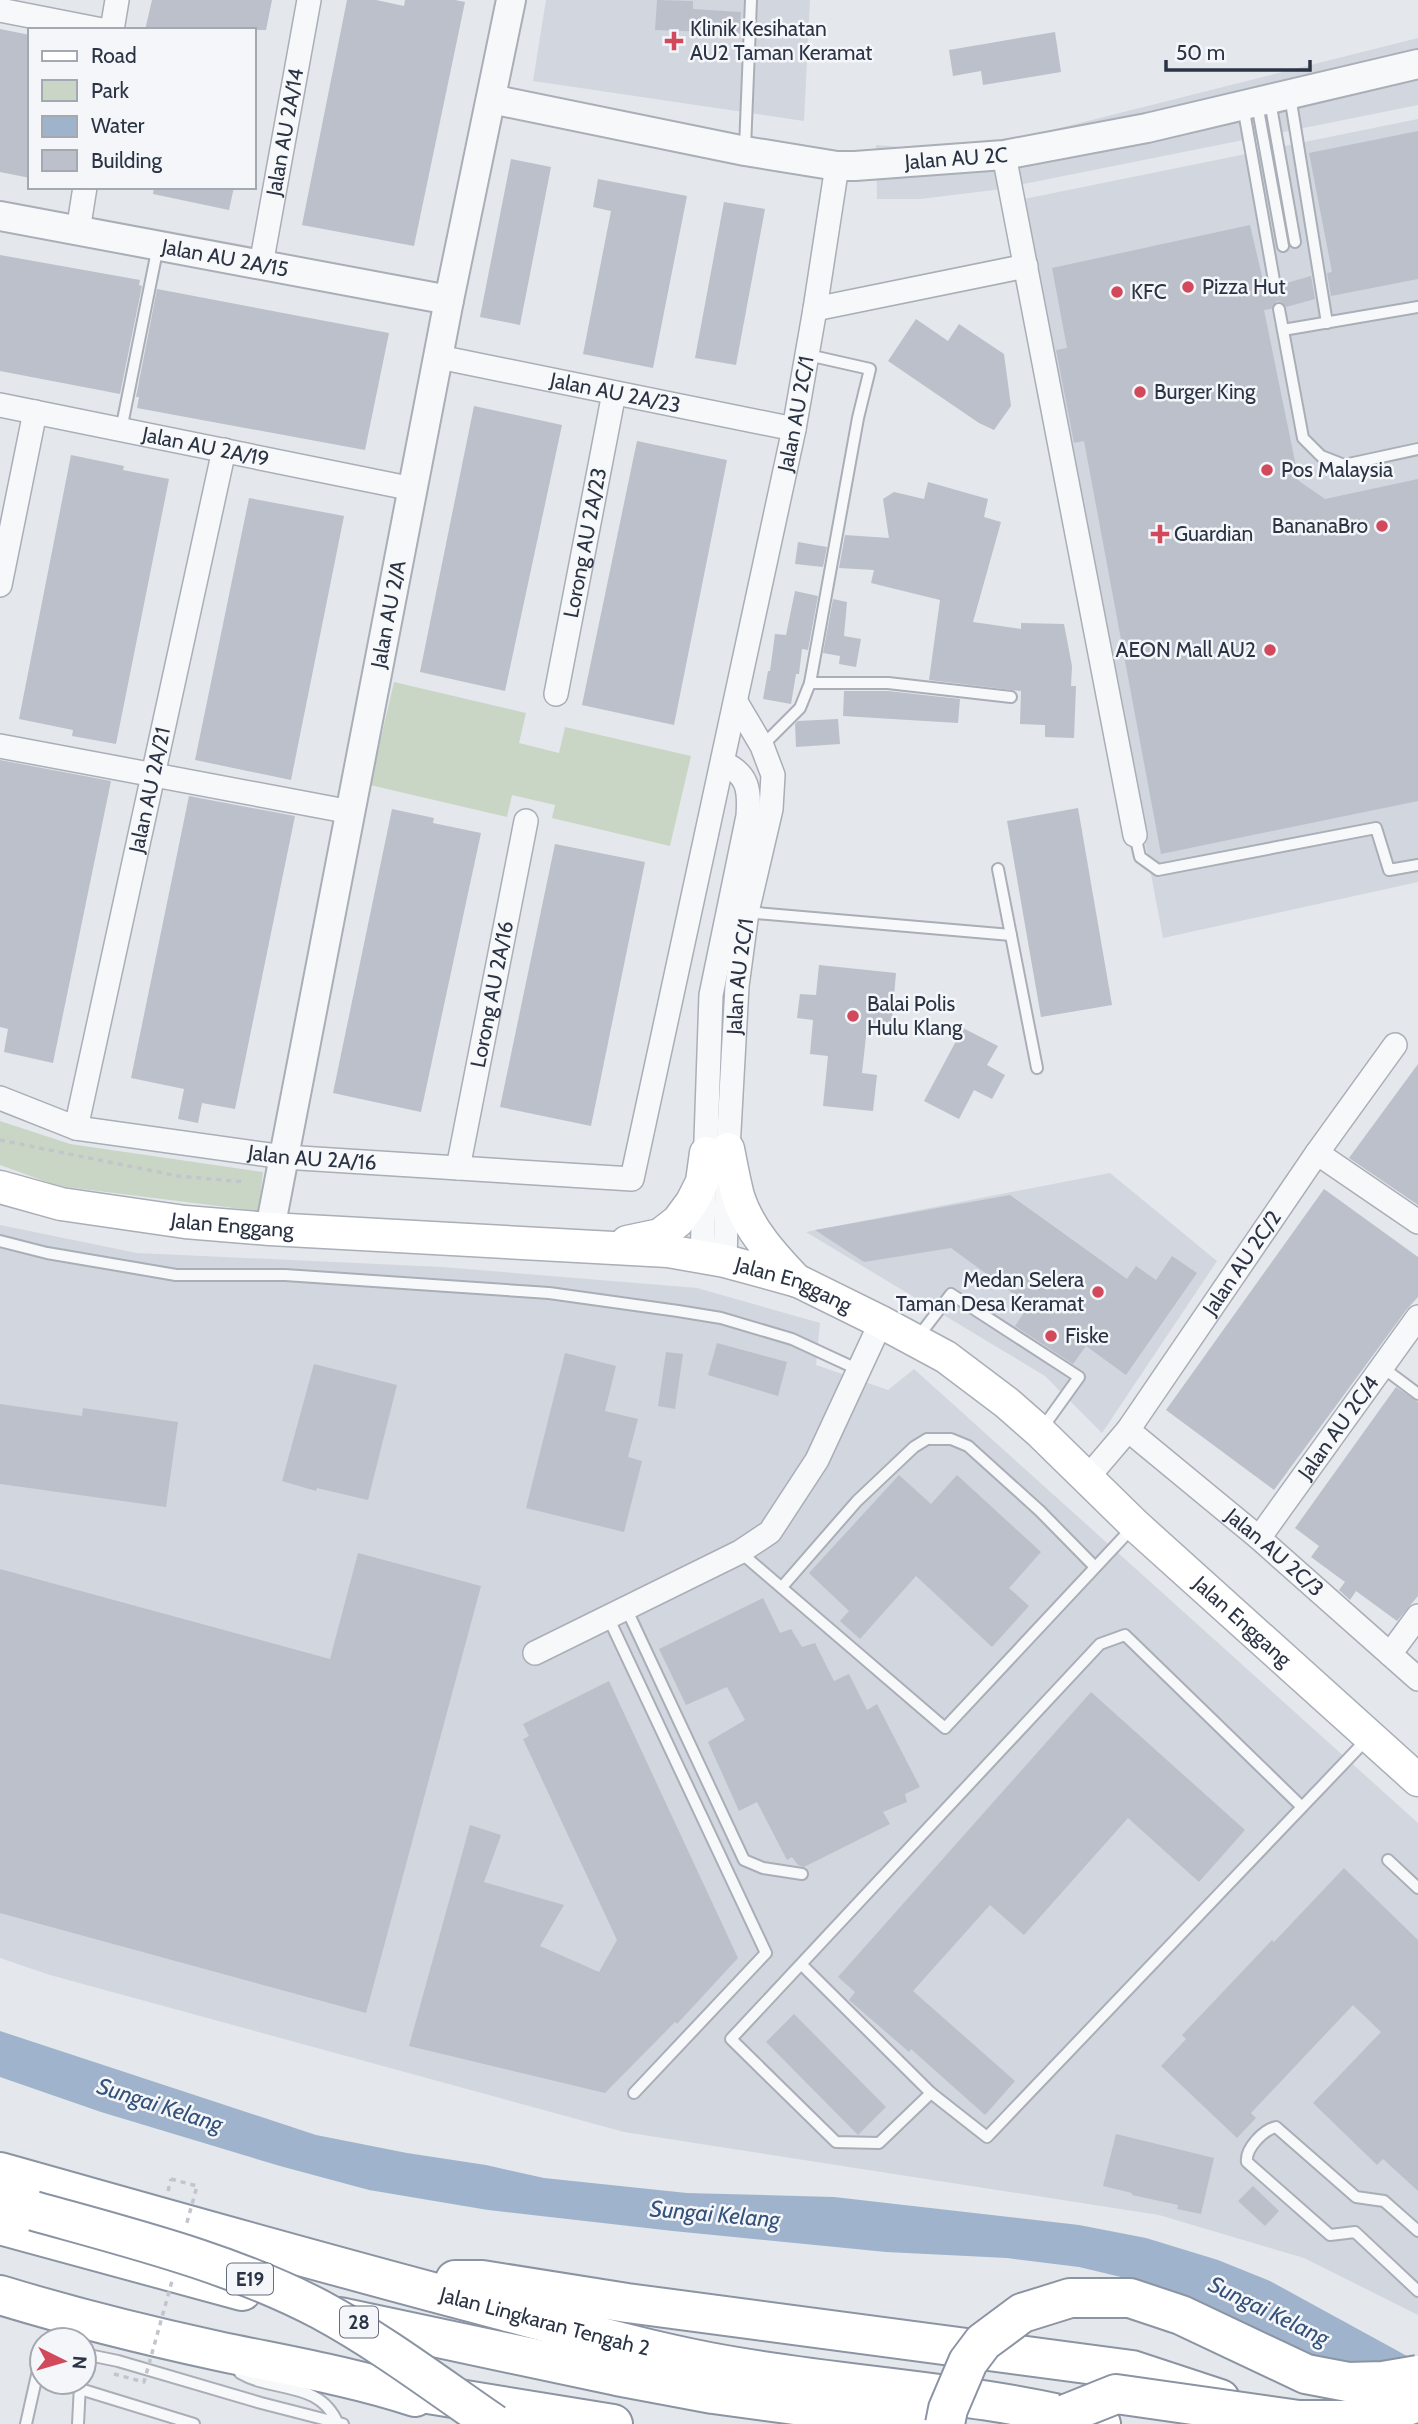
<svg xmlns="http://www.w3.org/2000/svg" width="1418" height="2424" font-family="Cabin,sans-serif">
	<rect width="100%" height="100%" fill="#e4e7ec"/>
	<g fill="#d2d6de">
		<path d="M546 0H810L804 121 533 81Z"/>
		<path d="M1418 38V105L994 190 920 199H877L876 145 927 149 1000 143Z"/>
		<path d="M1418 119V882L1163 938 1024 199Z"/>
		<path d="M1110 1173 1217 1261 1102 1433 1045 1376 806 1232Z"/>
		<path d="M0 1225 137 1253 442 1267 697 1288 820 1323 816 1365 888 1390 914 1369 1418 1823V2315L1304 2258 1159 2215 624 2132 50 1975 0 1958Z"/>
	</g>
	<g fill="#c9d6c5">
		<path d="M394 682 526 713 519 743 559 753 565 727 691 756 670 846 552 818 555 805 512 795 507 817 370 785Z"/>
		<path d="M0 1121 70 1144 263 1172 259 1211 58 1186 0 1165Z"/>
	</g>
	<path fill="#9fb4cc" d="M0 2031 316 2135 407 2153 486 2165 544 2178 687 2193 834 2197 1079 2225 1146 2238 1218 2260 1270 2281 1418 2362V2414L1249 2326 1201 2306 1121 2277 1079 2267 1007 2258 886 2252 673 2231 488 2210 369 2190 280 2166 101 2112 0 2077Z"/>
	<g fill="#bbc0ca">
		<path d="M152 0H272L266 30H145Z"/>
		<path d="M347 0H376L404 6 405 0H455L465 2 414 246 302 225Z"/>
		<path d="M657 0 693 1V9L741 12 740 33 655 30Z"/>
		<path d="M0 29 30 35V178L0 172Z"/>
		<path d="M1055 32 1061 72 983 85 981 71 953 76 949 50Z"/>
		<path d="M1418 131V279L1331 296 1327 273 1332 272 1309 153Z"/>
		<path d="M511 159 551 167 520 325 480 317Z"/>
		<path d="M598 179 687 196 653 368 583 354 611 211 593 207Z"/>
		<path d="M154 187H234L229 210 153 194Z"/>
		<path d="M724 202 765 209 736 365 695 358Z"/>
		<path d="M1250 225 1265 289 1277 294 1282 289 1283 284 1311 276 1315 299 1286 307 1282 302 1277 301 1271 309 1264 310 1299 481 1325 499 1418 479V801L1161 854 1084 441 1074 443 1056 350 1067 348 1052 268Z"/>
		<path d="M0 255 140 280 139 285 142 286 120 394 0 371Z"/>
		<path d="M157 289 389 333 365 450 137 408 139 397H136Z"/>
		<path d="M916 319 948 341 959 324 1004 354 1011 406 994 430 979 423 888 361Z"/>
		<path d="M474 406 562 425 505 691 420 672Z"/>
		<path d="M637 441 727 460 674 725 582 705Z"/>
		<path d="M71 455 124 466 123 470 169 479 116 744 72 736 73 730 19 719Z"/>
		<path d="M928 482 988 499 984 517 1001 522 973 622 1021 629V623L1064 624 1072 666 1071 686H1076L1074 738 1045 737V725L1020 724 1021 691 929 680 940 600 871 583 874 570 839 568 845 535 889 538 883 499 894 492 924 499Z"/>
		<path d="M249 498 344 516 291 780 195 760Z"/>
		<path d="M798 542 827 547 823 567 795 564Z"/>
		<path d="M795 591 818 596 808 650 802 649 799 674H796L791 704 763 699 768 671H770L775 634 786 635Z"/>
		<path d="M833 599 847 602 844 636 861 639 856 667 839 664 840 656 823 653Z"/>
		<path d="M844 691H888L960 699 958 723 843 716Z"/>
		<path d="M838 719 840 744 796 747 795 724 798 721Z"/>
		<path d="M0 760 111 781 53 1063 4 1052 8 1029 0 1027Z"/>
		<path d="M189 796 295 816 235 1109 202 1103 198 1123 178 1119 184 1089 131 1078Z"/>
		<path d="M1078 808 1112 1005 1041 1017 1007 821Z"/>
		<path d="M392 809 434 818 433 823 481 833 421 1112 333 1093Z"/>
		<path d="M555 844 645 862 591 1126 500 1107Z"/>
		<path d="M819 965 896 973 891 1030 867 1027 862 1073 877 1075 873 1111 823 1106 828 1056 810 1054 813 1020 797 1018 800 994 816 995Z"/>
		<path d="M963 1028 998 1046 987 1065 1005 1075 992 1099 974 1090 959 1119 924 1101Z"/>
		<path d="M1418 1064V1205L1349 1158Z"/>
		<path d="M1324 1189 1418 1257V1297L1407 1309 1274 1490 1166 1410Z"/>
		<path d="M1010 1195 1127 1279 1136 1266 1156 1280 1172 1256 1197 1273 1126 1375 1086 1346 1073 1364 1015 1326 1029 1305 951 1248 864 1262 815 1230Z"/>
		<path d="M717 1343 787 1362 778 1396 708 1375Z"/>
		<path d="M666 1352 683 1354 675 1409 658 1406Z"/>
		<path d="M565 1353 616 1366 605 1411 638 1419 628 1457 642 1461 624 1532 526 1508Z"/>
		<path d="M314 1364 397 1385 368 1500 317 1488 316 1491 282 1481Z"/>
		<path d="M1396 1387 1418 1402V1596L1397 1621 1356 1591 1350 1600 1339 1590 1345 1582 1311 1557 1319 1546 1295 1528Z"/>
		<path d="M0 1404 82 1416 83 1408 178 1422 166 1507 0 1484Z"/>
		<path d="M899 1475 931 1504 957 1475 1041 1552 1009 1588 1029 1606 992 1647 916 1576 860 1639 840 1621 849 1611 809 1573Z"/>
		<path d="M358 1553 481 1586 366 2013 0 1913V1569L330 1659Z"/>
		<path d="M763 1598 780 1633 791 1629 802 1647 815 1643 834 1681 849 1674 867 1710 877 1704 920 1787 905 1794 907 1802 883 1812 890 1824 804 1867 798 1865 792 1857 787 1860 757 1802 739 1811 708 1742 745 1720 727 1687 686 1705 659 1649Z"/>
		<path d="M609 1681 738 1958 677 2024 675 2022 605 2093 409 2046 470 1825 501 1835 484 1882 564 1905 540 1946 599 1972 617 1940 523 1739 529 1736 523 1724Z"/>
		<path d="M1091 1692 1245 1830 1199 1882 1128 1818 1024 1935 990 1905 913 1991 1015 2081 985 2115 911 2049 909 2052 849 2000 855 1992 838 1977Z"/>
		<path d="M1344 1868 1418 1940V2191L1383 2159 1377 2165 1313 2103 1381 2032 1353 2005 1251 2113 1256 2118 1237 2138 1161 2066 1186 2039 1182 2035 1272 1940 1274 1942Z"/>
		<path d="M794 2014 886 2107 858 2135 766 2042Z"/>
		<path d="M1116 2134 1214 2158 1201 2214 1177 2209 1178 2205 1132 2195V2193L1103 2186Z"/>
		<path d="M1253 2186 1279 2211 1265 2226 1238 2201Z"/>
	</g>
	<g fill="none" stroke-linecap="round" stroke-linejoin="round">
		<defs>
			<g id="service">
				<path d="M1290 96 1327 323"/>
				<path d="M1270 101 1295 242"/>
				<path d="M1257 104 1283 246"/>
				<path d="M1243 106 1275 286"/>
				<path d="M745 148 751 0"/>
				<path d="M1279 309 1303 438 1321 456 1344 465 1418 449"/>
				<path d="M1283 330 1418 307"/>
				<path d="M121 430 158 246"/>
				<path d="M810 683H888L1011 697"/>
				<path d="M762 746 800 708 810 683 858 418 870 369 808 355"/>
				<path d="M1135 835 1140 857 1158 870 1376 828 1389 870 1418 865"/>
				<path d="M998 869 1037 1068"/>
				<path d="M745 912 1011 935"/>
				<path d="M0 1241 47 1253 176 1275H285L549 1293 678 1311 721 1318 792 1339 859 1370"/>
				<path d="M918 1337 951 1294 1079 1377 1041 1430"/>
				<path d="M1382 1367 1418 1394"/>
				<path d="M740 1552 945 1728 1133 1527"/>
				<path d="M782 1587 857 1501 914 1447 927 1439H951L968 1446 1040 1511 1095 1567"/>
				<path d="M626 1608 744 1860 763 1868 802 1874"/>
				<path d="M608 1617 766 1953 634 2093"/>
				<path d="M1388 1860 1418 1888"/>
				<path d="M802 1965 931 2093 987 2137 1368 1738"/>
				<path d="M931 2093 879 2143 836 2142 731 2039 1100 1644 1125 1635 1301 1806"/>
				<path d="M1418 2231 1384 2201 1356 2197 1276 2127C1263 2130 1245 2149 1247 2162L1330 2235 1355 2232 1418 2291"/>
				<path d="M84 2354 118 2361 261 2403 343 2424"/>
				<path d="M240 2373C274 2393 320 2380 338 2424"/>
				<path d="M80 2389 194 2424"/>
				<path d="M26 2424 39 2366 42 2364"/>
				<path d="M78 2424 80 2385"/>
			</g>
			<g id="minor">
				<path d="M0 10 102 30"/>
				<path d="M112 30 117 0"/>
				<path d="M1004 155 1135 835"/>
				<path d="M78 231 85 187"/>
				<path id="s1" d="M261 265 309 0"/>
				<path d="M815 309 1026 266"/>
				<path id="s2" d="M439 357 794 429"/>
				<path id="s3" d="M0 405 413 489"/>
				<path d="M0 585 35 412"/>
				<path id="s4" d="M556 694 614 393"/>
				<path d="M0 746 351 812"/>
				<path id="s5" d="M0 1098 76 1128 284 1157 632 1179 794 429 815 309 837 166"/>
				<path id="s6" d="M76 1128 224 450"/>
				<path d="M1317 1153 1418 1222"/>
				<path id="s7" d="M458 1168 526 821"/>
				<path d="M702 1256 711 995 748 816C750 790 748 774 723 763"/>
				<path id="s8" d="M725 1261 728 1149 737 986 747 912 771 809 773 775 762 746 736 702"/>
				<path id="s9" d="M1128 1430 1259 1538 1418 1679"/>
				<path id="s10" d="M1088 1477 1128 1430 1317 1153 1395 1045"/>
				<path id="s11" d="M1259 1538 1418 1317"/>
				<path d="M535 1653 740 1552 770 1532 817 1460 881 1322"/>
				<path d="M1390 1654 1418 1616"/>
			</g>
			<g id="tertiary">
				<path id="s12" d="M491 99 745 151 837 166H855L1004 155 1147 128 1418 64"/>
				<path id="s13" d="M0 216 449 300"/>
				<path id="s14" d="M270 1229 449 300 511 0"/>
			</g>
			<g id="secondary">
				<path d="M728 1149C731 1164 734 1181 738 1196 748 1229 774 1257 797 1281"/>
				<path id="s15" d="M0 1187 61 1204 185 1222 270 1229 668 1251 725 1261 798 1281 881 1322 946 1357 1007 1403 1040 1432 1135 1525 1418 1780"/>
				<path d="M627 1242 660 1235 678 1221 692 1202 702 1182 706 1153"/>
			</g>
			<g id="trunk">
				<path id="s16" d="M0 2172C164 2218 328 2265 493 2308 565 2327 636 2348 709 2362 839 2387 973 2390 1101 2424"/>
				<path d="M0 2225 242 2291"/>
				<path d="M455 2280H482L627 2303 1132 2370 1220 2399"/>
				<path d="M0 2295C72 2317 144 2335 218 2351 284 2365 351 2376 415 2397"/>
				<path d="M340 2317 617 2376 713 2394 937 2424"/>
			</g>
			<g id="motorway">
				<path d="M0 2201 34 2211"/>
				<path d="M385 2387 613 2424"/>
			</g>
		</defs>
		<use href="#service" stroke="#a9aeb7" stroke-width="14"/>
		<use href="#minor" stroke="#a9aeb7" stroke-width="26"/>
		<use href="#tertiary" stroke="#a9aeb7" stroke-width="32"/>
		<use href="#secondary" stroke="#a9aeb7" stroke-width="35"/>
		<use href="#trunk" stroke="#8b94a3" stroke-width="42"/>
		<use href="#motorway" stroke="#8b94a3" stroke-width="42"/>
		<g stroke="#c2c5cb" stroke-width="3.5" stroke-dasharray="5 5" stroke-linecap="butt">
			<path d="M0 1140 178 1176 246 1182"/>
			<path d="M168 2191 171 2179"/>
		</g>
		<use href="#service" stroke="#f7f8fa" stroke-width="10"/>
		<use href="#minor" stroke="#f7f8fa" stroke-width="23"/>
		<use href="#tertiary" stroke="#f7f8fa" stroke-width="28"/>
		<use href="#secondary" stroke="#fff" stroke-width="32"/>
		<use href="#trunk" stroke="#fff" stroke-width="38"/>
		<use href="#motorway" stroke="#fff" stroke-width="38"/>
		<defs>
			<g id="motorway-bridge">
				<path d="M34 2211C130 2238 232 2263 321 2310 382 2343 437 2385 494 2424"/>
				<path d="M1066 2414 1116 2394 1299 2420H1343L1385 2414 1418 2402"/>
				<path d="M945 2424 948 2409 968 2362 983 2342 1022 2313 1070 2298H1130L1181 2315 1306 2374 1348 2382 1383 2381 1418 2375"/>
			</g>
		</defs>
		<use href="#motorway-bridge" stroke="#8b94a3" stroke-width="42" stroke-linecap="butt"/>
		<g stroke="#c2c5cb" stroke-width="3.5" stroke-dasharray="5 5" stroke-linecap="butt">
			<path d="M171 2179 197 2186 186 2226"/>
			<path d="M114 2374 144 2382 172 2281"/>
		</g>
		<use href="#motorway-bridge" stroke="#fff" stroke-width="38"/>
	</g>
	<g fill="#d1495b" stroke="#f4f6f9" stroke-width="2.5">
		<path d="M670.5 30.5h7v7h7v7h-7v7h-7v-7h-7v-7h7z"/>
		<circle cx="1188" cy="287" r="7"/>
		<circle cx="1117" cy="292" r="7"/>
		<circle cx="1140" cy="392" r="7"/>
		<circle cx="1267" cy="470" r="7"/>
		<circle cx="1382" cy="526" r="7"/>
		<path d="M1156.5 523.5h7v7h7v7h-7v7h-7v-7h-7v-7h7z"/>
		<circle cx="1270" cy="650" r="7"/>
		<circle cx="853" cy="1016" r="7"/>
		<circle cx="1098" cy="1292" r="7"/>
		<circle cx="1051" cy="1336" r="7"/>
	</g>
	<g text-anchor="middle" stroke-width="5" stroke-linejoin="round" paint-order="stroke">
		<g fill="#f4f6f9" stroke="#676e7b" stroke-width="2">
			<rect x="227" y="2263.5" width="46" height="31" rx="5"/>
			<rect x="340" y="2306.5" width="38" height="31" rx="5"/>
		</g>
		<g font-size="19" font-weight="bold" fill="#2b3445">
			<text x="250" y="2286">E19</text>
			<text x="359" y="2329">28</text>
		</g>
		<g font-size="21" fill="#2b3445" stroke="#f4f6f9" text-anchor="start">
			<text x="690" y="36">Klinik Kesihatan<tspan x="690" dy="24">AU2 Taman Keramat</tspan></text>
			<text x="1202" y="294">Pizza Hut</text>
			<text x="1131" y="299">KFC</text>
			<text x="1154" y="399">Burger King</text>
			<text x="1281" y="477">Pos Malaysia</text>
			<text x="1368" y="533" text-anchor="end">BananaBro</text>
			<text x="1174" y="541">Guardian</text>
			<text x="1256" y="657" text-anchor="end">AEON Mall AU2</text>
			<text x="867" y="1011">Balai Polis<tspan x="867" dy="24">Hulu Klang</tspan></text>
			<text x="1084" y="1287" text-anchor="end">Medan Selera<tspan x="1084" dy="24">Taman Desa Keramat</tspan></text>
			<text x="1065" y="1343">Fiske</text>
		</g>
		<g font-size="21" fill="#2b3445" stroke="#f4f6f9">
			<text dy="7" stroke="none"><textPath href="#s1" startOffset="135">Jalan AU 2A/14</textPath></text>
			<text dy="7" stroke="none"><textPath href="#s12" startOffset="472">Jalan AU 2C</textPath></text>
			<text dy="7" stroke="none"><textPath href="#s13" startOffset="229">Jalan AU 2A/15</textPath></text>
			<text dy="7" stroke="none"><textPath href="#s2" startOffset="180">Jalan AU 2A/23</textPath></text>
			<text dy="7" stroke="none"><textPath href="#s5" startOffset="1423">Jalan AU 2C/1</textPath></text>
			<text dy="7" stroke="none"><textPath href="#s3" startOffset="210">Jalan AU 2A/19</textPath></text>
			<text dy="7" stroke="none"><textPath href="#s4" startOffset="154">Lorong AU 2A/23</textPath></text>
			<text dy="7" stroke="none"><textPath href="#s14" startOffset="626">Jalan AU 2/A</textPath></text>
			<text dy="7" stroke="none"><textPath href="#s6" startOffset="346">Jalan AU 2A/21</textPath></text>
			<text dy="7" stroke="none"><textPath href="#s8" startOffset="285">Jalan AU 2C/1</textPath></text>
			<text dy="7" stroke="none"><textPath href="#s7" startOffset="177">Lorong AU 2A/16</textPath></text>
			<text dy="7" stroke="none"><textPath href="#s5" startOffset="320">Jalan AU 2A/16</textPath></text>
			<text dy="7" stroke="none"><textPath href="#s15" startOffset="236">Jalan Enggang</textPath></text>
			<text dy="7" stroke="none"><textPath href="#s10" startOffset="264">Jalan AU 2C/2</textPath></text>
			<text dy="7" stroke="none"><textPath href="#s15" startOffset="803">Jalan Enggang</textPath></text>
			<text dy="7" stroke="none"><textPath href="#s11" startOffset="136">Jalan AU 2C/4</textPath></text>
			<text dy="7" stroke="none"><textPath href="#s9" startOffset="191">Jalan AU 2C/3</textPath></text>
			<text dy="7" stroke="none"><textPath href="#s15" startOffset="1370">Jalan Enggang</textPath></text>
			<text dy="7" stroke="none"><textPath href="#s16" startOffset="565">Jalan Lingkaran Tengah 2</textPath></text>
		</g>
		<g font-size="23" font-style="italic" fill="#34527a" stroke="#f4f6f9">
			<text transform="translate(160 2105) rotate(18)" y="8">Sungai Kelang</text>
			<text transform="translate(715 2214) rotate(5)" y="8">Sungai Kelang</text>
			<text transform="translate(1269 2311) rotate(26)" y="8">Sungai Kelang</text>
		</g>
	</g>
	<rect x="28" y="28" width="228" height="161" fill="#f4f6f9" stroke="#a4a8b1" stroke-width="2"/>
	<rect x="42" y="51" width="35" height="10" fill="#ffffff" stroke="#a4a8b1" stroke-width="2"/>
	<text x="91" y="63" font-size="21" fill="#2b3445">Road</text>
	<rect x="42" y="80" width="35" height="21" fill="#c9d6c5" stroke="#a4a8b1" stroke-width="2"/>
	<text x="91" y="98" font-size="21" fill="#2b3445">Park</text>
	<rect x="42" y="116" width="35" height="21" fill="#9fb4cc" stroke="#a4a8b1" stroke-width="2"/>
	<text x="91" y="133" font-size="21" fill="#2b3445">Water</text>
	<rect x="42" y="150" width="35" height="21" fill="#bbc0ca" stroke="#a4a8b1" stroke-width="2"/>
	<text x="91" y="168" font-size="21" fill="#2b3445">Building</text>
	<g transform="translate(63 2361) rotate(95)"><circle r="33" fill="#f4f6f9" stroke="#a4a8b1" stroke-width="2"/>
	<path d="M0-5L12 26L0 18L-12 26Z" fill="#d1495b"/>
	<text y="-10" font-size="19" font-weight="bold" text-anchor="middle" fill="#2b3445">N</text>
	</g>
	<path d="M1166 60v10h144v-10" fill="none" stroke="#2b3445" stroke-width="3.5"/>
	<text x="1176" y="60" font-size="21" fill="#2b3445" stroke="#f4f6f9" stroke-width="5" paint-order="stroke">50 m</text>
</svg>
